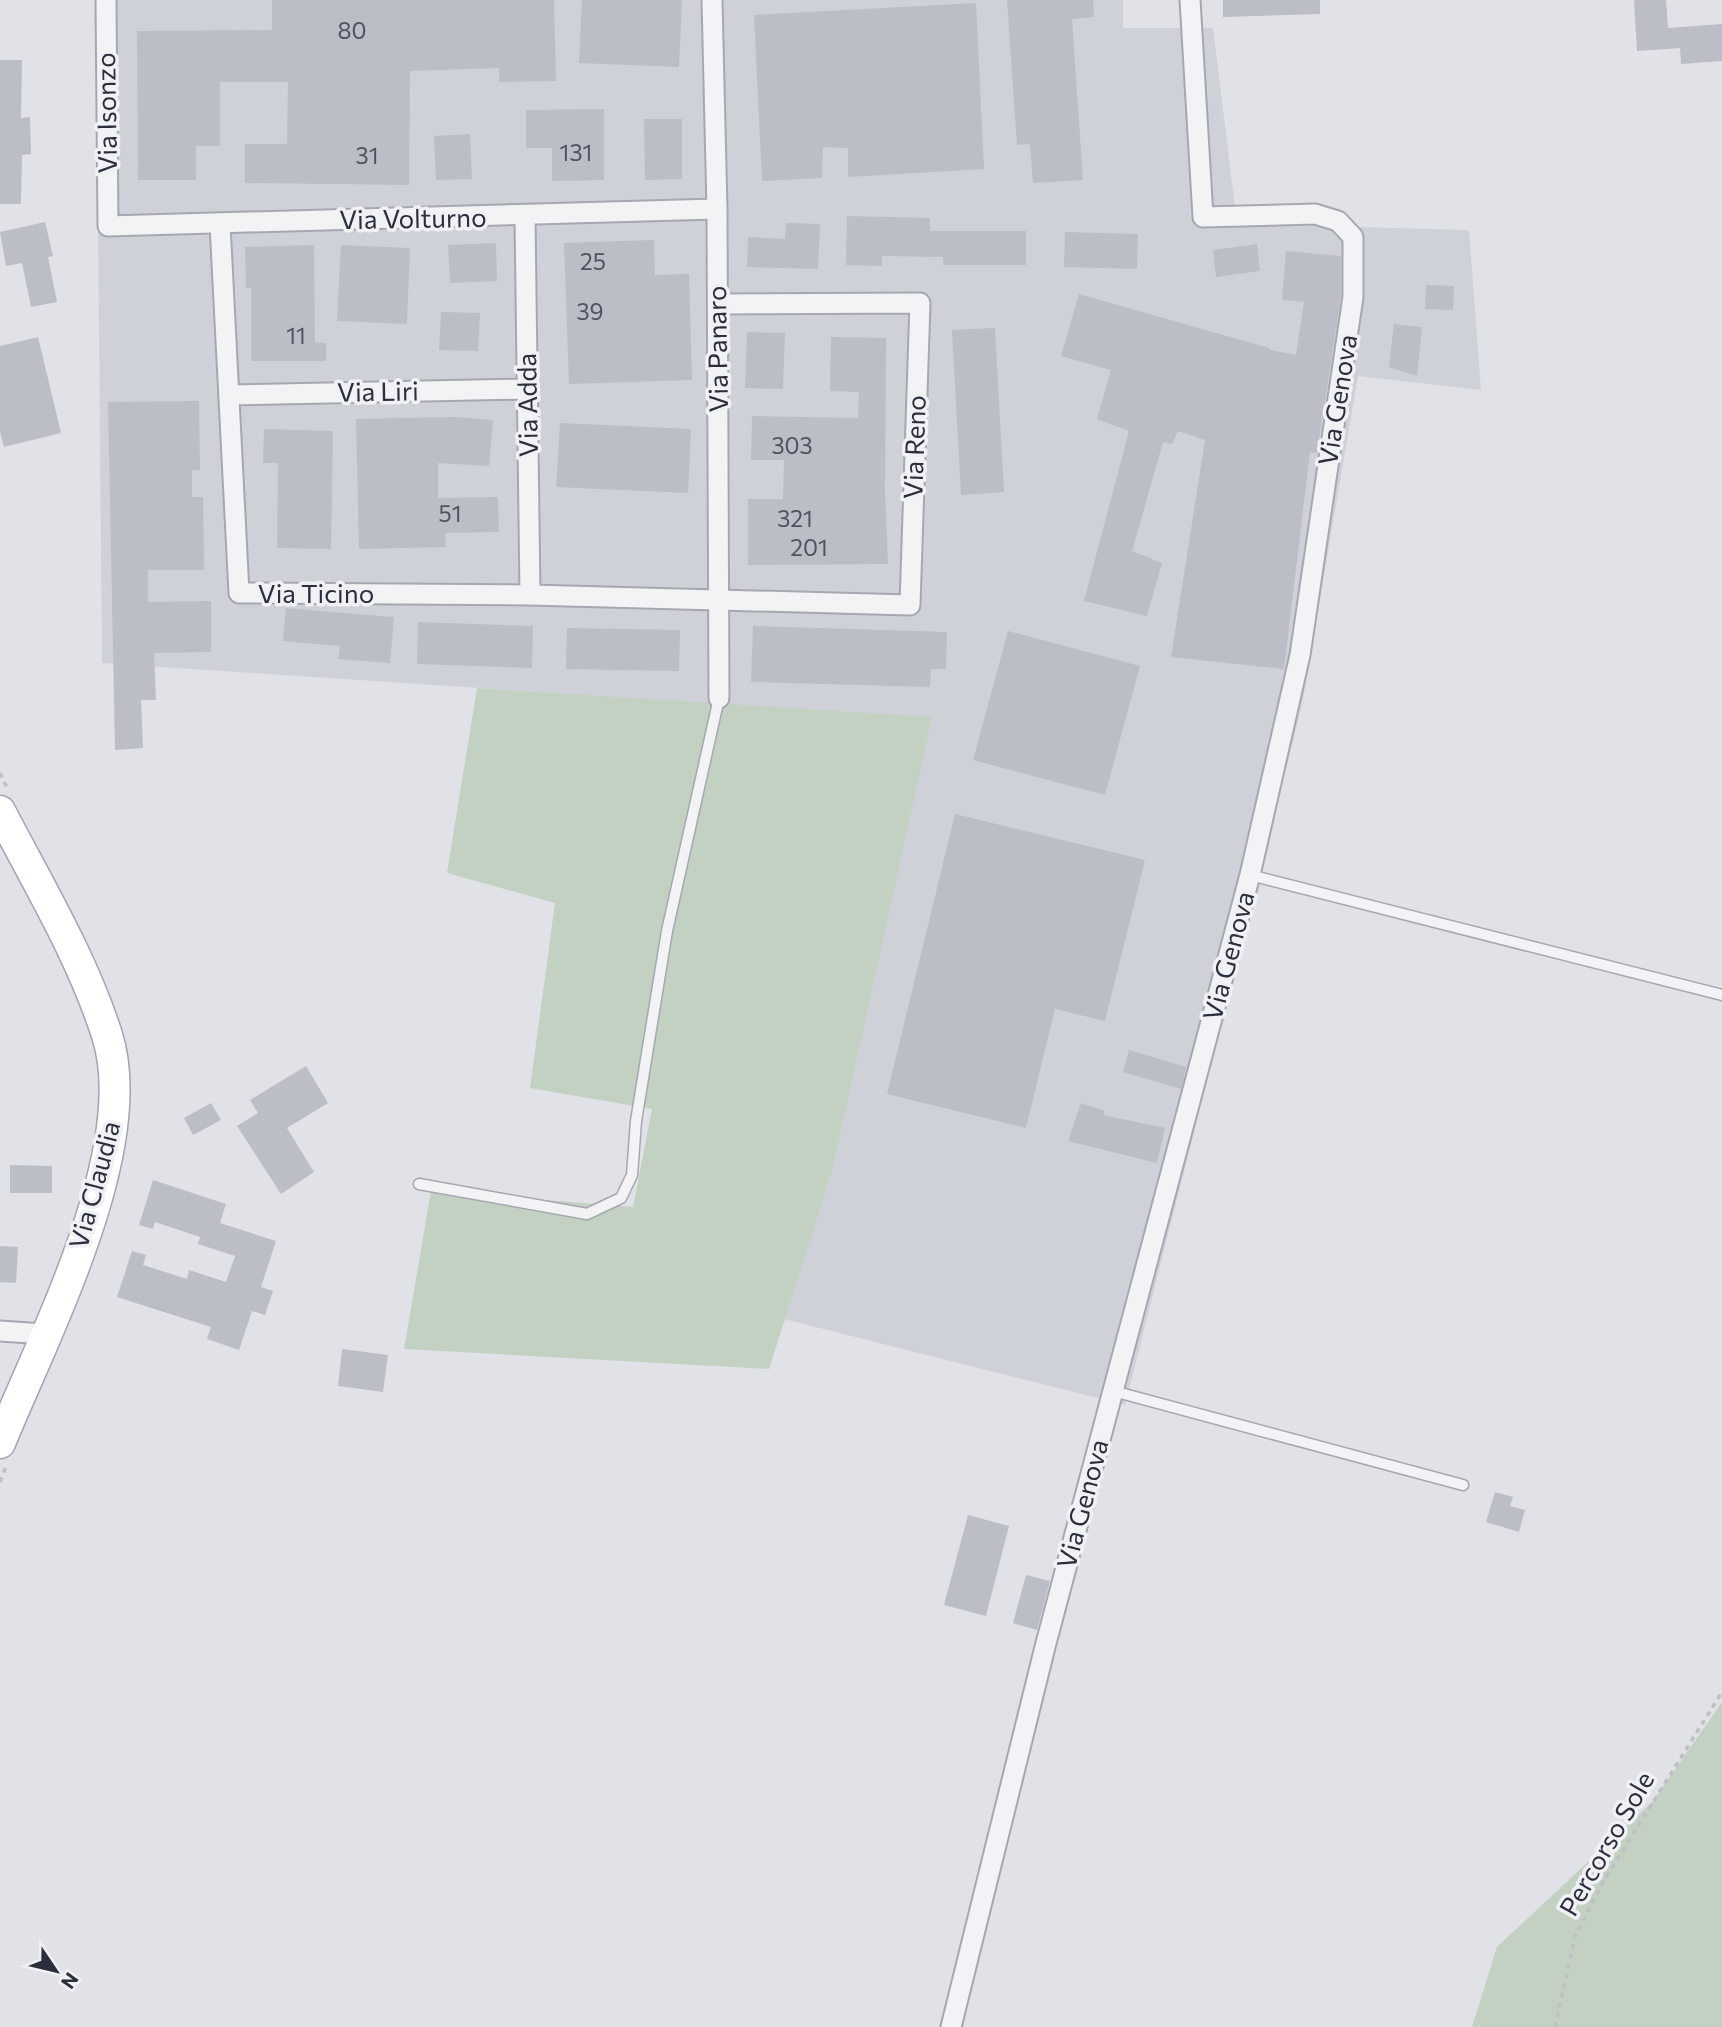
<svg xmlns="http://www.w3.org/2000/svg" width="1722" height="2027" font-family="Commissioner,sans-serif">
	<rect width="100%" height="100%" fill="#e0e2e8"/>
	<path fill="#cfd1d9" d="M96 0H1123V28H1213L1237 224 1469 230 1481 390 1358 376 1302 705 1125 1405 784 1319 833 1169 931 718 102 663Z"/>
	<g fill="#c3d1c2">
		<path d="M477 688 932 717 833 1169 769 1369 404 1349 431 1191 633 1207 652 1109 530 1088 555 903 447 873Z"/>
		<path d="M1722 1702V2027H1472L1497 1947 1653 1801Z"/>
	</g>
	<g fill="#bbbdc7">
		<path d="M272 0H554L556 81 499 82V68L410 71 409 185 245 183V144H287L288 82H220V146H196V180H138L137 31 272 30Z"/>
		<path d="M582 0H682L679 67 579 63Z"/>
		<path d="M1007 0H1093L1094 17 1072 19 1083 180 1033 183 1030 144 1017 145Z"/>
		<path d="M1223 0H1320V14L1223 17Z"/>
		<path d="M1634 0H1666L1668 28 1722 24V61L1681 64 1680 48 1637 51Z"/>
		<path d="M976 3 984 169 848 177V148L823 147 822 178 762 181 754 15Z"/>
		<path d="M0 60H22L21 118 30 117 31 154 22 155 21 204H0Z"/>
		<path d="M604 109V180L552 181V148H526V110Z"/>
		<path d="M644 119H682V179L645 180Z"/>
		<path d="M470 134 472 179 436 180 434 136Z"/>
		<path d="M847 216 930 218V231H1026V265H943V257L882 256V266L846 265Z"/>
		<path d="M45 222 53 256 48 257 57 302 31 307 22 263 6 266 0 232Z"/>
		<path d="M786 223 820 224 818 269 747 267 748 237 785 239Z"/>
		<path d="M1065 232 1138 234 1137 269 1064 267Z"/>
		<path d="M654 240 655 275 689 274 692 380 569 384 564 243Z"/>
		<path d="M496 243 497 281 450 283 448 245Z"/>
		<path d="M1257 244 1260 271 1216 277 1213 250Z"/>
		<path d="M314 245 315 342 326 343V361H251V288H246L245 247Z"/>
		<path d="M341 245 410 248 407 324 337 321Z"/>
		<path d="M1286 251 1341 256V296L1317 453 1310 452 1284 669 1171 657 1205 440 1178 431 1172 444 1163 442 1132 551 1162 563 1147 616 1084 601 1129 431 1097 419 1111 370 1061 356 1079 294 1269 348 1270 350 1296 355 1304 302 1282 300Z"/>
		<path d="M1426 285 1454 286 1453 310 1425 309Z"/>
		<path d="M441 312 480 313 478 351 439 350Z"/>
		<path d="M1394 324 1422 327 1417 376 1389 367Z"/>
		<path d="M995 328 1004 492 961 495 952 330Z"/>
		<path d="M747 332 785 333 783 389 745 388Z"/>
		<path d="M38 337 61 433 4 447 0 432V346Z"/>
		<path d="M831 337 886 338 885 492 888 564 748 565V499H783L784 460H751L752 416 858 418 859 392 830 391Z"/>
		<path d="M199 401 200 470H192V497H203L204 570H148V602L211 601V652L154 653 156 700H141L143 748 115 750 108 402Z"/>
		<path d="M455 417 493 420 489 466 438 463V498L498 497 499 532 445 533 446 547 359 549 356 419Z"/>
		<path d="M560 423 691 429 688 493 556 487Z"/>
		<path d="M264 429 333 431 331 549 277 548 278 463H263Z"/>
		<path d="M286 608 394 617 390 663 338 659 340 646 283 641Z"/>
		<path d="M418 622 533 626 532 668 417 664Z"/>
		<path d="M753 626 947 632 946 669H931L930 687 751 682Z"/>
		<path d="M567 628 680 630 679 671 566 669Z"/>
		<path d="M1008 631 1140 666 1105 795 973 760Z"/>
		<path d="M955 814 1145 860 1105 1021 1055 1009 1026 1128 887 1094Z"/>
		<path d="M1129 1050 1186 1067 1181 1089 1123 1072Z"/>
		<path d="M306 1066 328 1103 287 1128 314 1172 281 1194 237 1126 258 1113 250 1100Z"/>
		<path d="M211 1103 221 1120 193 1135 184 1118Z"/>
		<path d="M1081 1103 1105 1111 1103 1115 1165 1128 1157 1163 1068 1141Z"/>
		<path d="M10 1165 52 1166V1193H10Z"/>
		<path d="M153 1180 226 1204 220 1223 276 1241 261 1287 273 1291 265 1315 252 1311 239 1350 207 1339 211 1327 117 1297 132 1251 146 1255 143 1265 187 1279 189 1270 226 1282 235 1256 198 1244 200 1237 155 1222 153 1229 139 1225Z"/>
		<path d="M0 1246 18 1247 16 1283 0 1282Z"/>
		<path d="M342 1349 388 1355 383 1392 338 1386Z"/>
		<path d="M1495 1492 1513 1497 1510 1506 1525 1510 1519 1532 1486 1522Z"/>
		<path d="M968 1515 1009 1526 986 1616 944 1605Z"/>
		<path d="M1026 1575 1050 1581 1037 1630 1013 1623Z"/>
	</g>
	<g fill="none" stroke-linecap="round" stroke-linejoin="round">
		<defs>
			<g id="service">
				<path d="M1250 875 1722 995"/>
				<path d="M419 1184 587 1214 621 1198 632 1175 636 1121 667 931 719 698"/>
				<path d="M1113 1391 1463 1485"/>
			</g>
			<g id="minor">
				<path d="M106 0 108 226 717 209"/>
				<path d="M712 0 717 209 719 698"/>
				<path d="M525 216 530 595"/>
				<path d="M220 224 239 593 530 595 910 605 920 303 718 304"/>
				<path d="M229 395 527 389"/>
				<path d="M0 1331 44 1334"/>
				<path d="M951 2027 1045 1647 1250 875 1300 655 1353 297V237L1338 221 1315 214 1203 217 1190 0"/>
			</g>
			<path id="primary" d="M0 811C38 884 82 957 107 1035 143 1148 43 1337 0 1443"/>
		</defs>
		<use href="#service" stroke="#a6a8b1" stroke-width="13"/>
		<use href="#minor" stroke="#a6a8b1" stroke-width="23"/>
		<use href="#primary" stroke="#a1a5b2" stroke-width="33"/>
		<g stroke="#bfc0c6" stroke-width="3.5" stroke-dasharray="5 5" stroke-linecap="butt">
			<path d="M0 773 8 790"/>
			<path d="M0 1482 7 1464"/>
			<path d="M1555 2027 1575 1937 1603 1882 1722 1692"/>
		</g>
		<use href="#service" stroke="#f3f3f6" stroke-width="10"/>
		<use href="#minor" stroke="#f3f3f6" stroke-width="19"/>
		<use href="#primary" stroke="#fff" stroke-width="30"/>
	</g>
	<g text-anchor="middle" stroke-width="7" stroke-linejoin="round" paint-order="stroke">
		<g font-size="23" fill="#4f5260">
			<text x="352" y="39">80</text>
			<text x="576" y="161">131</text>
			<text x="367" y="164">31</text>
			<text x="593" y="270">25</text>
			<text x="590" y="320">39</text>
			<text x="296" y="344">11</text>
			<text x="792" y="454">303</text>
			<text x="450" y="522">51</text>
			<text x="795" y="527">321</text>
			<text x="809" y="556">201</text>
		</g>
		<g font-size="26" fill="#2b2e3d" stroke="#f0f1f5">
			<text transform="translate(107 113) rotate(-91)" y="9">Via Isonzo</text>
			<text transform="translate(413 219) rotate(-1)" y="9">Via Volturno</text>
			<text transform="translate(718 349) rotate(-91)" y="9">Via Panaro</text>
			<text transform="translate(378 392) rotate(-1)" y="9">Via Liri</text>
			<text transform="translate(1338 400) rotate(-81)" y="9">Via Genova</text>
			<text transform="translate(528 405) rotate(-91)" y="9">Via Adda</text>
			<text transform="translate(915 447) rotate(-88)" y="9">Via Reno</text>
			<text x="316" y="603">Via Ticino</text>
			<text transform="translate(1229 956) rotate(-75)" y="9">Via Genova</text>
			<text transform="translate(95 1185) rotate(-75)" y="9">Via Claudia</text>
			<text transform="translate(1083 1504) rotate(-75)" y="9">Via Genova</text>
			<text transform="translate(1607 1844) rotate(-60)" y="9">Percorso Sole</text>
		</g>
	</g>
	<g transform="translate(56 1971) rotate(125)" stroke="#f0f1f5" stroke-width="5" paint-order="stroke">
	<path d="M0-5L12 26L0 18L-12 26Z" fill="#2b2e3d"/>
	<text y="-10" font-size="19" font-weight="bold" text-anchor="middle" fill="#2b2e3d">N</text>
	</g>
</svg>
